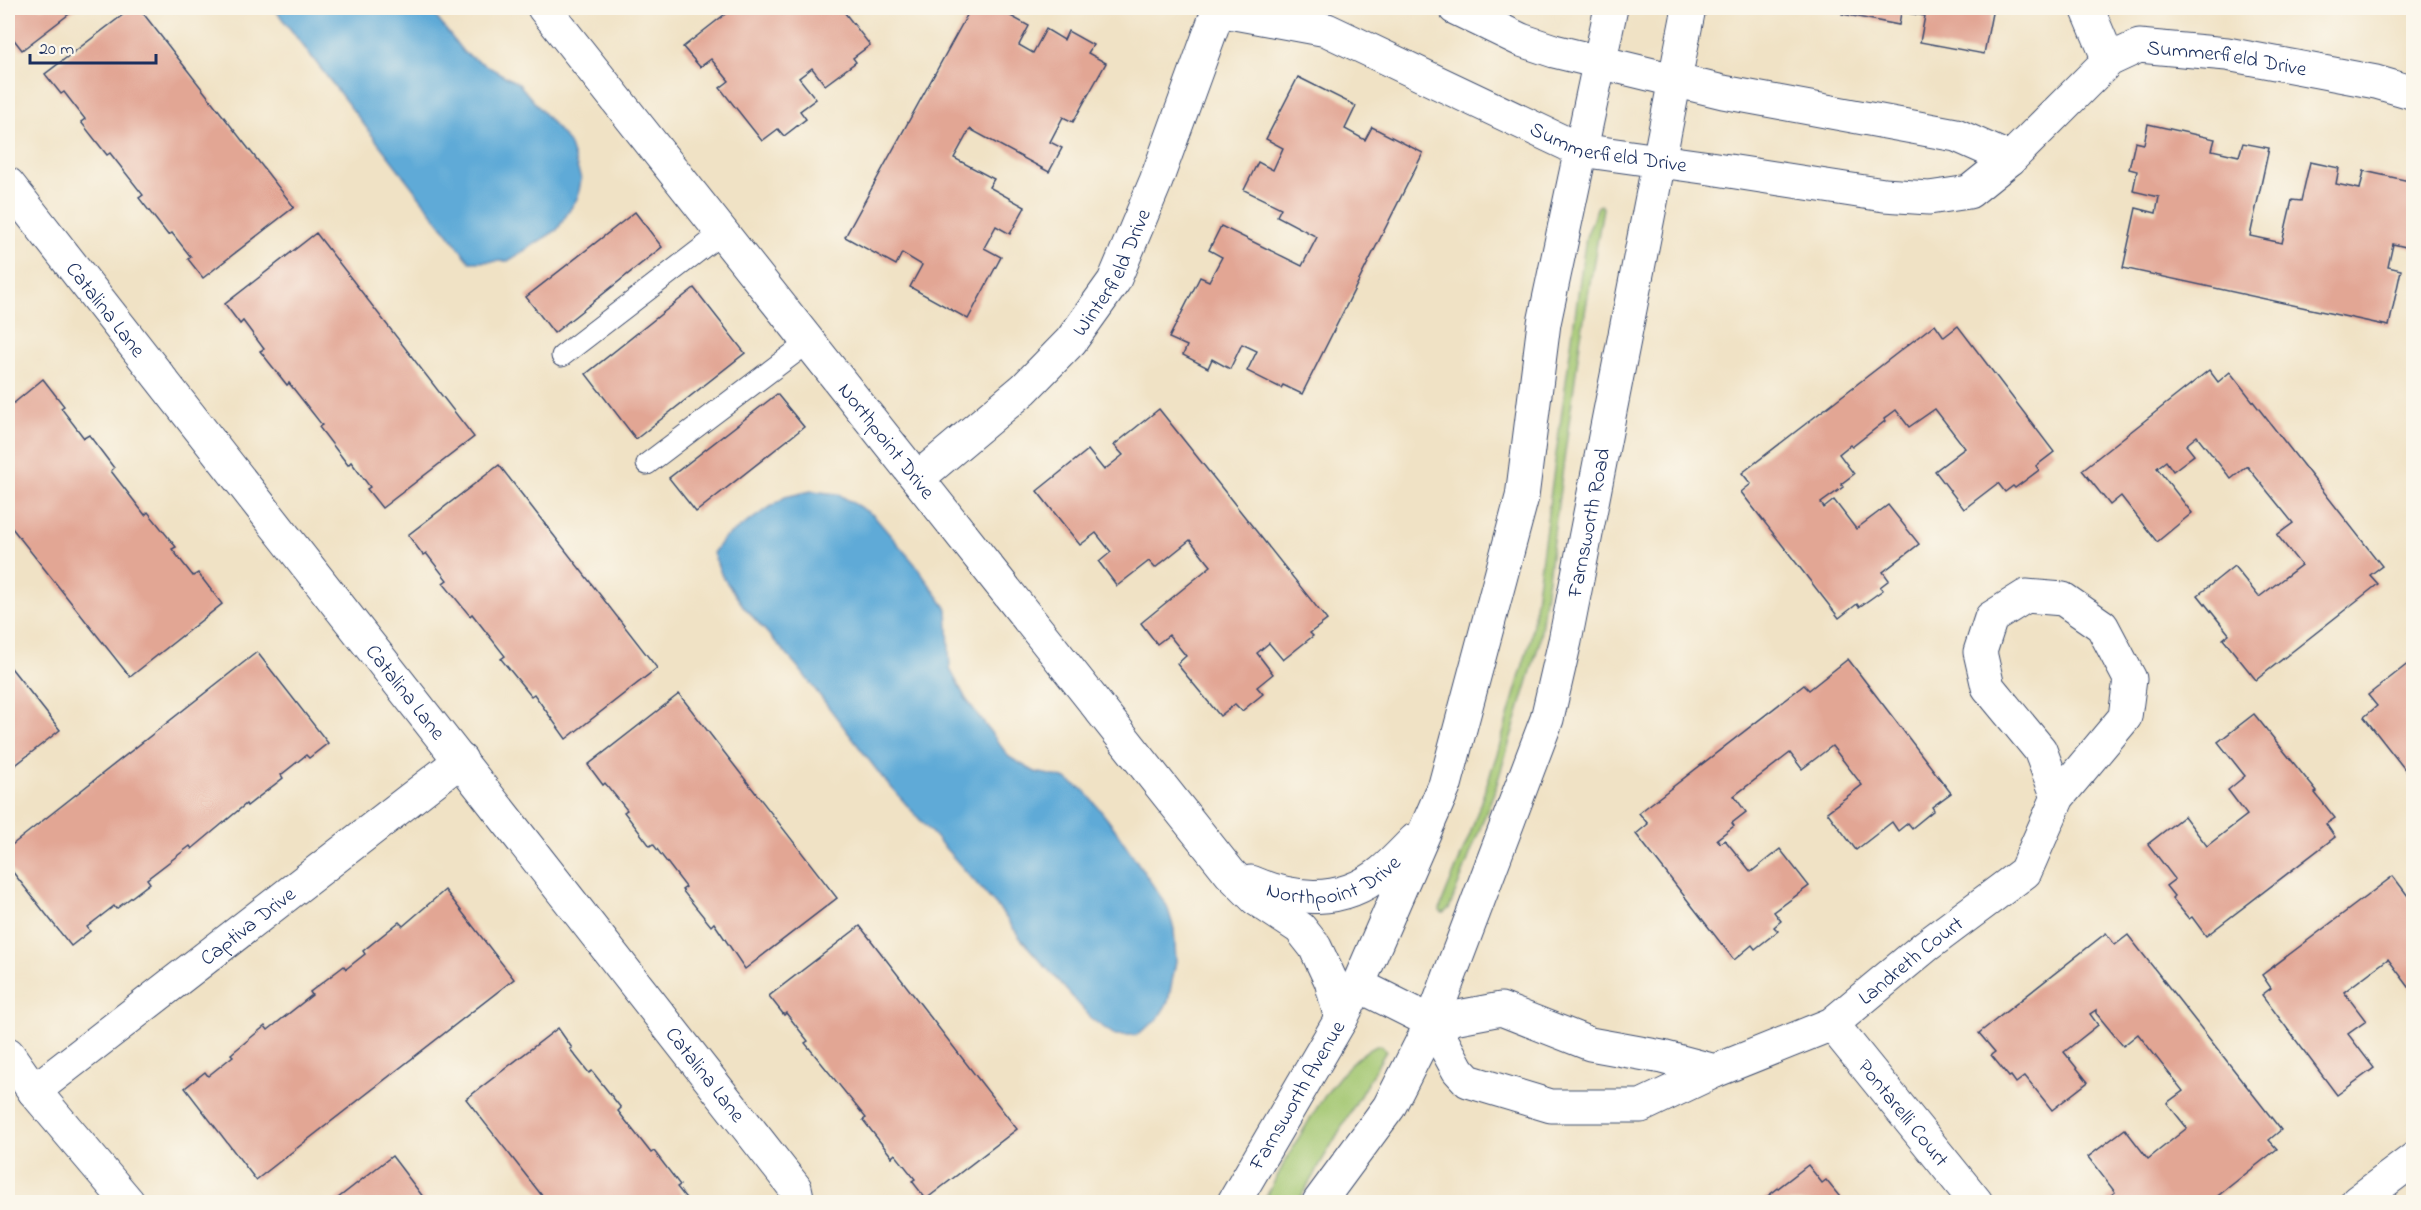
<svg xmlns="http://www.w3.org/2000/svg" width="2421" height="1210" font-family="'Indie Flower',sans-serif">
	<rect width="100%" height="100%" fill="#fbf7ec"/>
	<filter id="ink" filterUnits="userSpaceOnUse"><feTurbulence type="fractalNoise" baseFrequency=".0167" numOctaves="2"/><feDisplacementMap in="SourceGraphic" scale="12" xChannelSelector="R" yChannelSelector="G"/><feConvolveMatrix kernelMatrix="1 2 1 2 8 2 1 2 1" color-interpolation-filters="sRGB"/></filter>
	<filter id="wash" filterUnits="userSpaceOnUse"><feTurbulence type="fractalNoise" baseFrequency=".008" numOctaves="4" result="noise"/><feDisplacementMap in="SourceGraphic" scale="24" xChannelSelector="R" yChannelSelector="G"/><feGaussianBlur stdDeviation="1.35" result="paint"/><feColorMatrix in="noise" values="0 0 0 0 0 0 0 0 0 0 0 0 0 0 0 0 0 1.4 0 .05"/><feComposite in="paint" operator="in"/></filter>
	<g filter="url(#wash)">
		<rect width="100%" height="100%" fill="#f0e2c5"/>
		<g fill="#a2c670" stroke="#5e7a67" stroke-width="1.5">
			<path d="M1601 205 1603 208 1580 342 1539 644 1496 787 1449 909 1443 913 1440 911 1441 905 1470 834 1498 751 1531 637 1583 257 1586 237 1598 206Z"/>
			<path d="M1380 1045 1386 1051 1298 1202H1263C1285 1164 1337 1055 1380 1045Z"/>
		</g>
		<g fill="#5eaad7" stroke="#3c6c9a" stroke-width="1.5">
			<path d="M274 8H429L464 53 519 84 569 143 581 179 578 197 557 230 508 261 470 262Z"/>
			<path d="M811 491 838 494 873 515 914 563 947 609 950 669 966 699 1009 757 1035 772 1064 778 1085 791 1112 825 1167 906 1174 929 1176 961 1168 1002 1157 1020 1136 1035H1115L1093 1020 1021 939 1002 912 882 777 798 667 744 607 722 576 713 553 723 539 785 497Z"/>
		</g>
		<g id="blocks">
			<g fill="#e2a694">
				<path d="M8 8H77L22 50 8 32Z"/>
				<path d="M132 8H139L294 207 203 278 188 259 191 257 172 233 168 235 139 198 143 195 110 153 107 155 81 122 85 119 64 92 61 94 45 74Z"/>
				<path d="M733 8H841L870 45 853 58 856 62 825 85 812 68 799 78 816 99 800 111 806 119 784 136 778 129 762 141 720 88 729 81 711 59 700 67 683 47Z"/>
				<path d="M971 8H987L994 12 996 8 1029 26 1019 45 1033 53 1046 29 1064 40 1068 31 1093 45 1088 53 1106 63 1073 122 1063 117 1050 142 1062 148 1049 172 970 129 954 158 994 179 989 187 1025 207 1010 234 996 226 984 248 1001 257 968 319 910 287 922 265 902 253 896 265 845 237Z"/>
				<path d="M1843 8H1993L1984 54 1920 42 1925 16 1901 12 1899 25 1842 14Z"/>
				<path d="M1298 77 1356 106 1345 129 1365 140 1372 127 1423 153 1302 394 1283 385 1281 388 1247 371 1257 351 1242 344 1230 369 1212 359 1208 368 1183 355 1187 346 1169 338 1200 277 1209 281 1222 257 1209 250 1221 226 1302 266 1317 237 1277 216 1281 208 1244 190 1258 162 1273 170 1283 148 1266 139Z"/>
				<path d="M2148 124 2215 139 2212 150 2239 156 2243 143 2269 148 2250 236 2282 243 2292 200 2301 201 2310 162 2339 168 2336 184 2360 189 2364 171 2414 182V249L2393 244 2388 267 2401 270 2389 326 2123 268 2136 208 2156 213 2159 197 2133 191 2137 171 2129 169 2135 142 2144 144Z"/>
				<path d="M635 212 662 247 554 333 526 297Z"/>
				<path d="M316 233 474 437 382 508 367 489 370 487 351 462 348 465 319 427 322 425 289 383 287 385 260 351 264 349 243 321 240 324 225 304Z"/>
				<path d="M694 288 745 353 636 439 586 374Z"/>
				<path d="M1935 324 1944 337 1958 326 2054 452 2036 466 2039 470 2015 488 2013 486 2005 492 1998 483 1964 509 1935 471 1965 448 1935 409 1909 427 1896 410 1884 419 1885 421 1852 447 1850 445 1839 454 1854 474 1841 484 1843 487 1821 503 1824 508 1834 500 1856 529 1888 505 1919 544 1883 572 1889 580 1880 587 1883 590 1859 607 1857 604 1839 618 1741 492 1751 484 1742 473Z"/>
				<path d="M2209 370 2218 382 2230 372 2382 566 2370 575 2378 584 2256 680 2223 639 2229 634 2198 595 2234 566 2259 597 2301 565 2277 535 2293 523 2247 466 2231 479 2197 436 2186 445 2194 455 2173 471 2166 461 2157 468 2192 513 2157 542 2121 496 2110 505 2082 470Z"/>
				<path d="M43 379 64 406 61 408 84 438 89 435 114 468 111 471 145 515 148 512 176 547 172 549 193 576 198 573 222 604 130 677 8 523V408Z"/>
				<path d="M777 394 804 427 696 512 669 478Z"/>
				<path d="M1159 409 1327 620 1310 633 1313 636 1283 660 1269 643 1257 653 1273 674 1257 687 1263 694 1242 711 1235 704 1220 716 1177 664 1186 656 1169 635 1157 644 1141 623 1211 566 1190 540 1155 568 1149 561 1117 586 1099 562 1111 552 1096 533 1080 545 1037 491 1088 450 1104 470 1123 455 1114 445Z"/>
				<path d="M499 465 657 668 566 739 534 694 531 696 501 659 505 656 472 614 470 616 443 583 447 580 426 553 423 555 408 535Z"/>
				<path d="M257 652 328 743 309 758 306 755 281 775 283 778 247 806 246 804 192 849 190 846 147 879 150 883 116 909 114 906 87 927 90 931 71 946 8 866V848Z"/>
				<path d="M1848 659 1951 793 1932 807 1934 810 1912 828 1908 823 1898 831 1892 822 1856 850 1827 812 1862 785 1832 746 1802 769 1790 753 1734 796 1746 812 1732 823 1734 826 1717 839 1720 843 1725 840 1751 872 1780 849 1809 886 1774 912 1781 921 1774 927 1778 931 1755 949 1752 945 1734 960 1636 834 1648 824 1639 813 1804 685 1809 690Z"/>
				<path d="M2414 659V781L2364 717 2377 706 2368 695Z"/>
				<path d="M8 664 60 730 8 771Z"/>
				<path d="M679 694 837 898 745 969 714 923 711 926 682 890 686 887 653 844 650 846 624 812 627 810 605 783 603 785 588 765Z"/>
				<path d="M2254 714 2317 792 2315 793 2335 818 2326 824 2335 837 2206 936 2192 917 2189 919 2172 898 2174 896 2166 886 2175 879 2148 844 2184 816 2207 846 2247 815 2228 790 2245 776 2218 742Z"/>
				<path d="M2393 876 2414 904V989L2412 991 2388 959 2344 992 2366 1021 2348 1034 2374 1068 2337 1095 2262 995 2271 988 2262 975Z"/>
				<path d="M445 890 514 979 256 1180 185 1088 205 1072 208 1076 233 1056 231 1054 265 1026 268 1030 312 995 310 992 344 966 346 969 365 954 363 951 399 922 403 926Z"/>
				<path d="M860 926 1017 1129 926 1199 912 1181 915 1179 895 1154 892 1157 863 1120 866 1118 805 1043 808 1041 786 1013 784 1015 769 996Z"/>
				<path d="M2106 933 2115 945 2128 935 2281 1130 2269 1140 2277 1149 2210 1202H2109L2106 1199 2115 1192 2088 1157 2125 1129 2148 1159 2187 1128 2167 1103 2183 1091 2138 1034 2123 1046 2096 1013V1010L2090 1014 2098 1025 2064 1052 2088 1082 2052 1110 2025 1076 2016 1083 2011 1076 2009 1077 1991 1055 1995 1052 1979 1033Z"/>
				<path d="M558 1028 572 1048 570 1049 589 1073 592 1071 621 1108 618 1111 651 1153 654 1151 680 1185 677 1187 689 1202H547L466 1099Z"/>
				<path d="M392 1156 427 1202H333Z"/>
				<path d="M1808 1165 1822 1183 1826 1180 1844 1202H1760Z"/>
			</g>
		</g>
	</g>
	<g filter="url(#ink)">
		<use href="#blocks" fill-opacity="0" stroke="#3b4a6d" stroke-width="1.5"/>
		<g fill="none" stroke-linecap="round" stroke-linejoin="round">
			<defs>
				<g id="service">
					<path d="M562 356 723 232"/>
					<path d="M647 464 810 341"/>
				</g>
				<g id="minor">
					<path id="s1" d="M544 8 1230 873 1256 899 1300 928 1315 947 1331 981 1341 1019"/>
					<path d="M1455 8 1521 40 1554 51 1723 92 1956 135 2010 159"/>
					<path d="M2087 8 2109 60"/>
					<path id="s2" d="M1218 10 1327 30 1580 150 1710 168 1884 195 1929 198 1969 192 2010 159 2109 60 2139 46 2227 54 2376 82 2414 93"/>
					<path id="s3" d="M8 184 795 1188 798 1202"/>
					<path id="s4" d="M918 478 1024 389 1071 341 1114 281 1156 181 1219 8"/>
					<path id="s5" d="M1251 882C1295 901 1342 905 1382 872 1393 863 1404 851 1415 840"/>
					<path id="s6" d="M1358 985 1432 1022 1458 1070 1468 1081 1551 1106H1641L1715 1071 1832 1024 1926 946 2025 872 2058 797 2125 717 2130 679 2102 626 2063 599 2026 596 1991 618 1980 652 1988 687 2040 750 2058 797"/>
					<path d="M1432 1022 1501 1009 1590 1044 1662 1057 1715 1071"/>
					<path id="s7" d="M1832 1024 1976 1202"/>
					<path d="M8 1054 34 1091 128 1202"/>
					<path id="s8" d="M34 1091 461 760"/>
					<path id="s9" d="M1234 1202 1341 1019 1358 985 1445 785 1522 497 1544 323 1611 8"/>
					<path id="s10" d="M1319 1202 1389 1107 1432 1022 1547 719 1565 641 1689 8"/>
					<path d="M2357 1202 2414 1159"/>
				</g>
			</defs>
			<use href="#service" stroke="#3b4a6d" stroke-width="23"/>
			<use href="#minor" stroke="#3b4a6d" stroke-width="35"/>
			<use href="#service" stroke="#fff" stroke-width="21"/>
			<use href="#minor" stroke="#fff" stroke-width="33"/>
		</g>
	</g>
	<g text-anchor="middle" stroke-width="6" stroke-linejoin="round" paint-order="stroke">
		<g font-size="21" fill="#1b2f5e" stroke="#fbf7ec">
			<text dy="7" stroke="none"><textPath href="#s2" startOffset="1098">Summerfield Drive</textPath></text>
			<text dy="7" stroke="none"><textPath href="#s2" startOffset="418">Summerfield Drive</textPath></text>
			<text dy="7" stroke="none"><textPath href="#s4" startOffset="286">Winterfield Drive</textPath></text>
			<text dy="7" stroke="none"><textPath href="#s3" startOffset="159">Catalina Lane</textPath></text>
			<text dy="7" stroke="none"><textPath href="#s1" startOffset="552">Northpoint Drive</textPath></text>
			<text dy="7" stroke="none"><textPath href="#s10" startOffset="738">Farnsworth Road</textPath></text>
			<text dy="7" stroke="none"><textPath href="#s3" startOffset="645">Catalina Lane</textPath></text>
			<text dy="7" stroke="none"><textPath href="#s5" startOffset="88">Northpoint Drive</textPath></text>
			<text dy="7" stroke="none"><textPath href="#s8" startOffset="270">Captiva Drive</textPath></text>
			<text dy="7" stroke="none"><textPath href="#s6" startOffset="638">Landreth Court</textPath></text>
			<text dy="7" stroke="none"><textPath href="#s3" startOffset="1131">Catalina Lane</textPath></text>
			<text dy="7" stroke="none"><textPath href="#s9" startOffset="124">Farnsworth Avenue</textPath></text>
			<text dy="7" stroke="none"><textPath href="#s7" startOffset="114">Pontarelli Court</textPath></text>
		</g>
	</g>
	<rect width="2421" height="1210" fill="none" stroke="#fbf7ec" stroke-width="30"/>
	<path d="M30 54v9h126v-9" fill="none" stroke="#1b2f5e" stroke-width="3"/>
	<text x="39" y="54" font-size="18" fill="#1b2f5e" stroke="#fbf7ec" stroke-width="4.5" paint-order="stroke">20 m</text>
</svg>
